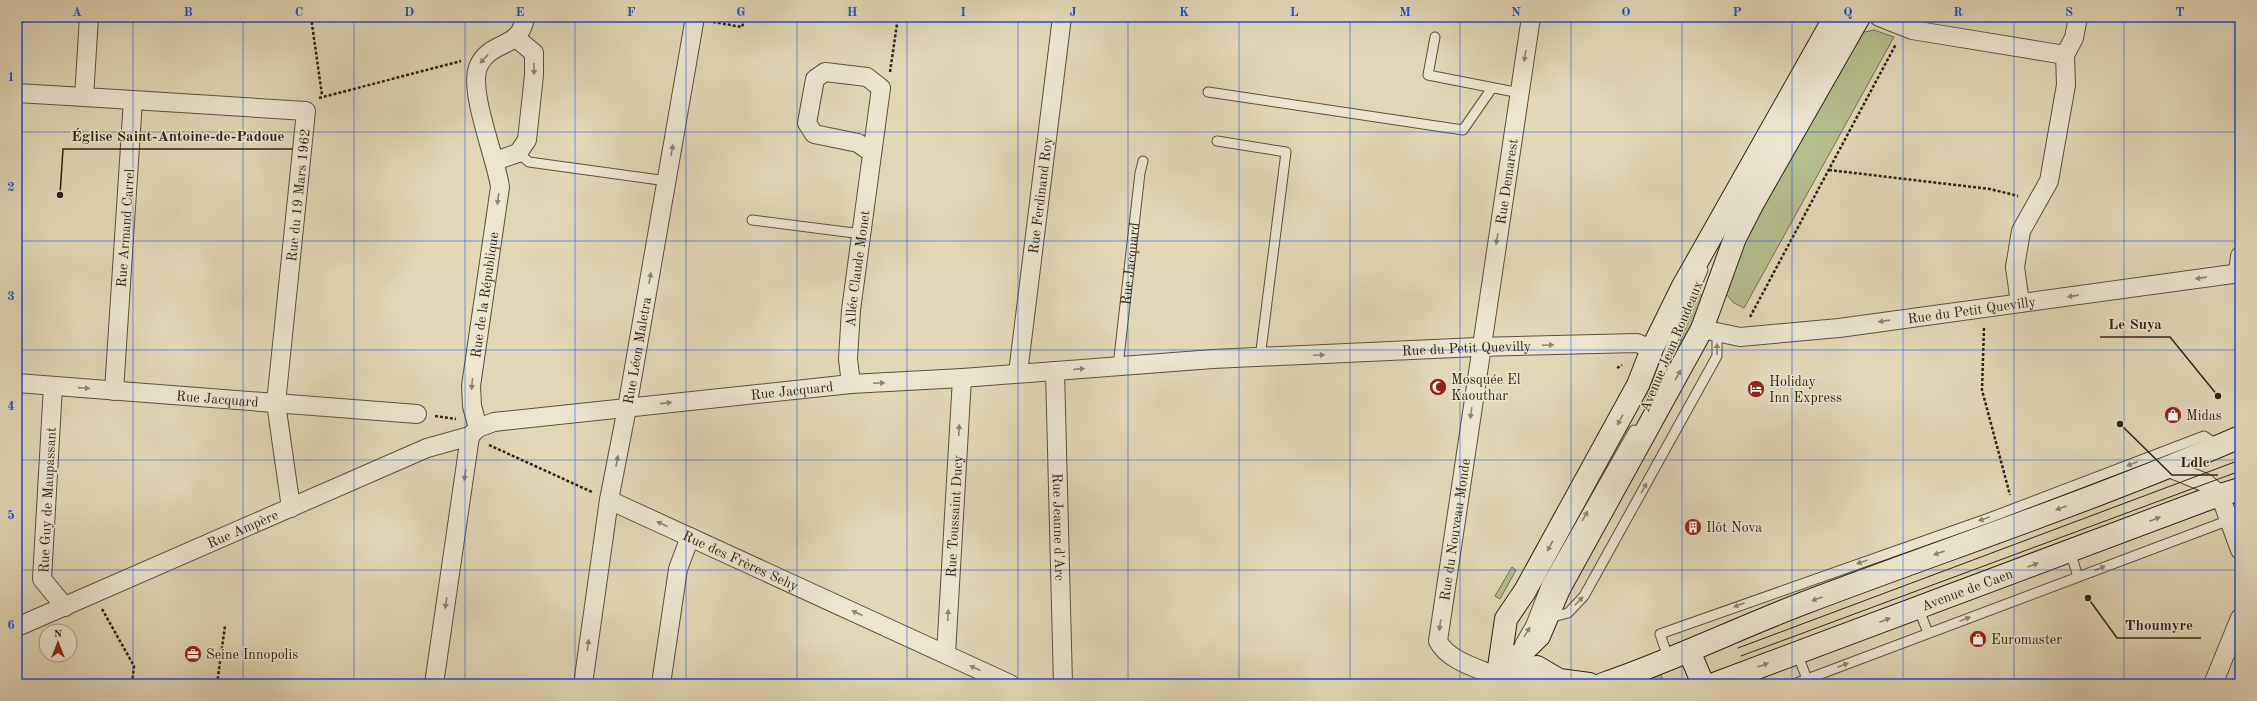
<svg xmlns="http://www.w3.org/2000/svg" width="2257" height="701" font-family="'Old Standard TT',serif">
	<rect width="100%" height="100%" fill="#e2d8b8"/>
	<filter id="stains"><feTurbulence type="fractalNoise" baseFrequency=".005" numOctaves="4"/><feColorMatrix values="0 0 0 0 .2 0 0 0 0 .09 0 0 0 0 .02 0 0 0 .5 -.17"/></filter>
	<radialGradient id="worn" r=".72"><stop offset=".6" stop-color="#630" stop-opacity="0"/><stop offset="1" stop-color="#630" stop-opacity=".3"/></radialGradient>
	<g fill="#b5be8d" stroke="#727050">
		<path d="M1874 30 1894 37 1744 308 1734 303 1724 292 1748 232 1857 39 1864 32Z"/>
		<path d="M1699 294 1706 298 1669 370Z"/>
		<path d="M1512 567 1516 570 1500 599 1495 596Z"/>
		<path d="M1660 673 1665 684H1629Z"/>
	</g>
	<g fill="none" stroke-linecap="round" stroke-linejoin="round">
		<defs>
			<g id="service">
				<path d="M1435 37 1428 75 1520 93"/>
				<path d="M1208 92 1463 130 1492 88"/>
				<path d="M1217 141 1286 152 1260 358"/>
				<path d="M518 153 529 162 667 181"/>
				<path d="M752 220 862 234"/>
				<path id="s1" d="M1118 366 1140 173 1143 161"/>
				<path d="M1649 405 1671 345 1703 270"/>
				<path d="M2070 551 2078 577"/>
				<path d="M1918 607 1928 633"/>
				<path d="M1549 618 1568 613 1584 596 1717 356V332"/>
				<path d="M1520 643 1531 624 1547 583 1634 430"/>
				<path d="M1797 653 1807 679"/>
				<path d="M1669 660 1660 634 1989 518 2204 436 2218 445"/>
				<path d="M1794 684 2240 516"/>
			</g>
			<g id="minor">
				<path d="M89 17 84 97 133 100 114 391"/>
				<path d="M1879 17 1912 30 2065 55 2066 85 2049 181 2021 231 2015 267 2020 303"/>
				<path d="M2065 55 2074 38 2078 17"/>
				<path d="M17 93 84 97"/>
				<path d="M133 100 306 111 276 403 291 508"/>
				<path d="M495 161 518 153 527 140 534 75V53L516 38"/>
				<path d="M2238 273 2240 256"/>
				<path id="s2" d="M1702 329 1740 337 1839 328 2240 273"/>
				<path id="s3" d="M1055 371 1063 684"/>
				<path id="s4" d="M1018 373 1062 17"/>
				<path id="s5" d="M17 383 417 414"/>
				<path id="s6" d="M851 384 848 359 851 310 881 88 867 77 825 72 815 79 807 123 814 134 858 143 872 153"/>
				<path d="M53 386 42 579 65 607"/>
				<path id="s7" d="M478 428 472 406 471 386 500 187C496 157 467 89 479 65 491 40 521 49 525 17"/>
				<path id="s8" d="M470 436 478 428 494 422 851 384 962 378 1213 359 1477 347 1637 343 1652 349"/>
				<path d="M2169 468 2206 483 2220 495 2240 550"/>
				<path id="s9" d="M609 500 1010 684"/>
				<path id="s10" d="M17 627 427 448 470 436"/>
				<path id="s11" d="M946 654 962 378"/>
				<path id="s12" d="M1498 677C1478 668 1448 661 1438 641L1531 17"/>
				<path d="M434 684 470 436"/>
				<path id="s13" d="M583 684 609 500 627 408 695 17"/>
				<path d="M661 684 678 569 690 537"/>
				<path d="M2213 684 2240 618"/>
			</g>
			<g id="secondary">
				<path d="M1689 651 1703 684"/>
				<path d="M1498 677 1537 667 1559 680 1589 684"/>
				<path d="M1497 681 1506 619 1525 591 1638 385 1652 349 1682 288 1835 17"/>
				<path d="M1490 684 1539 636 1559 589 1702 329 1735 238 1753 203 1859 17"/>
				<path d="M1603 684C1671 661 1736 629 1804 603 1949 548 2097 499 2240 437"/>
				<path id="s14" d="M1714 684 2208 499 2240 489"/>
			</g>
		</defs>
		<use href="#service" stroke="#5c503c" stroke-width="11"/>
		<use href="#minor" stroke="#5c503c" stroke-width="20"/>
		<use href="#secondary" stroke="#2f2313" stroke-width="24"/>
		<g stroke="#2f2313" stroke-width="2.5" stroke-dasharray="3 2" stroke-linecap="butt">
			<path d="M311 17 322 95"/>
			<path d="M713 22 742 27 745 17"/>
			<path d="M890 72 898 17"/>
			<path d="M319 98 461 61"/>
			<path d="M1829 170 1990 189 2018 196"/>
			<path d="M1750 317 1896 44"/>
			<path d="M1984 328 1982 390 2010 495"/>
			<path d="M1617 368 1622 365"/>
			<path d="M435 416 456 419"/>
			<path d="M489 445 592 492"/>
			<path d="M102 609 134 666 132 684"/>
			<path d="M217 684 225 626"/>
		</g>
		<use href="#service" stroke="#ece6d1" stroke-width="9"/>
		<use href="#minor" stroke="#ece6d1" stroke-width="18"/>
		<use href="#secondary" stroke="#ece6d1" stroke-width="22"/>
		<g stroke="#2f2313" stroke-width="1">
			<path d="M1738 648 2240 460"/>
			<path d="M1741 656 2240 471"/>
		</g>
	</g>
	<defs><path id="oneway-solid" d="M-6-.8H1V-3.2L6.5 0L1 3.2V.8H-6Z"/></defs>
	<g fill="#8e8472">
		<use href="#oneway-solid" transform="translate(1525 56) rotate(99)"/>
		<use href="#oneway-solid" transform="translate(484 59) rotate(133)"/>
		<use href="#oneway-solid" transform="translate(534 69) rotate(89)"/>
		<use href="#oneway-solid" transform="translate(672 150) rotate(-80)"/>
		<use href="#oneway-solid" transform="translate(498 199) rotate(98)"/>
		<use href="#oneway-solid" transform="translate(1497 239) rotate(99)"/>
		<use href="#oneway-solid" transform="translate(650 278) rotate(-80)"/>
		<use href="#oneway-solid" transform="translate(2201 278) rotate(172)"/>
		<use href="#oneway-solid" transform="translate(2073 296) rotate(172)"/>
		<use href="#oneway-solid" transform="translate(1884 321) rotate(172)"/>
		<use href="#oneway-solid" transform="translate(1548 345) rotate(-2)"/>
		<use href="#oneway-solid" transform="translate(1717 349) rotate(-90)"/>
		<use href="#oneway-solid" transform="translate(1319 355) rotate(-3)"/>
		<use href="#oneway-solid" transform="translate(1079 369) rotate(-5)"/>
		<use href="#oneway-solid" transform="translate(1678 375) rotate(-61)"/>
		<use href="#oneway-solid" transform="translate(879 383) rotate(-3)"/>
		<use href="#oneway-solid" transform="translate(472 384) rotate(95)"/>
		<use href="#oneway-solid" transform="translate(84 388) rotate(4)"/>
		<use href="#oneway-solid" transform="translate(666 403) rotate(-6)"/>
		<use href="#oneway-solid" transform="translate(1471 413) rotate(98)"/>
		<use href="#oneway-solid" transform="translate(1620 420) rotate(119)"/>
		<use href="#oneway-solid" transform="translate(959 430) rotate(-87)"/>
		<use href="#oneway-solid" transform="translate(617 461) rotate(-79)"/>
		<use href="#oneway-solid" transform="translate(2132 464) rotate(159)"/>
		<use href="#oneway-solid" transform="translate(465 475) rotate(99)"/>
		<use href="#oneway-solid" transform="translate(1644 488) rotate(-61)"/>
		<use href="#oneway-solid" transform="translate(2061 508) rotate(160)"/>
		<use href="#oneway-solid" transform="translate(1585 516) rotate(-60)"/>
		<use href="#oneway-solid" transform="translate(1984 519) rotate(161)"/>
		<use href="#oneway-solid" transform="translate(2155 519) rotate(-21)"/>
		<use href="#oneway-solid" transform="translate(662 524) rotate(-156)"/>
		<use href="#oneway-solid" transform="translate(1550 546) rotate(119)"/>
		<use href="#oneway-solid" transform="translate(1939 553) rotate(160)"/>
		<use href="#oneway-solid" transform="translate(1862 562) rotate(161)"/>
		<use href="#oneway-solid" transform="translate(2033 565) rotate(-20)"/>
		<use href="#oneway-solid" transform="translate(2100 568) rotate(-21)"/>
		<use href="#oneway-solid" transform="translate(1817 599) rotate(160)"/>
		<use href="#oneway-solid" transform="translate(1579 601) rotate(-46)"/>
		<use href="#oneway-solid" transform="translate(446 603) rotate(98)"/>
		<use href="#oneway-solid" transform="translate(1739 605) rotate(160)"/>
		<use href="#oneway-solid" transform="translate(857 613) rotate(-155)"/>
		<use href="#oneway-solid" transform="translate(948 615) rotate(-87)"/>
		<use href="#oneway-solid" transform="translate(1965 619) rotate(-21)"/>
		<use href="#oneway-solid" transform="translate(1885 620) rotate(-21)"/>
		<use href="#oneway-solid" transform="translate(1440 625) rotate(98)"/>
		<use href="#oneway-solid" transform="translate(1527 632) rotate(-59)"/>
		<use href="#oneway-solid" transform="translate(588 645) rotate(-82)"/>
		<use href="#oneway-solid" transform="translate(1763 665) rotate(-20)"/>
		<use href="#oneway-solid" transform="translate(1843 665) rotate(-21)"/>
		<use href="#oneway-solid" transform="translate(975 668) rotate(-155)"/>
	</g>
	<path fill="none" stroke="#1d4ed8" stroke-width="1" stroke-opacity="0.55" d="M133 17V684M243 17V684M354 17V684M465 17V684M575 17V684M686 17V684M797 17V684M907 17V684M1018 17V684M1128 17V684M1239 17V684M1350 17V684M1460 17V684M1571 17V684M1682 17V684M1792 17V684M1903 17V684M2014 17V684M2124 17V684M17 132H2240M17 241H2240M17 350H2240M17 460H2240M17 570H2240"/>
	<defs>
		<symbol id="mosque-disc" viewBox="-11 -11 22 22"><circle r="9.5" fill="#8f2418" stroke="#ece6d1"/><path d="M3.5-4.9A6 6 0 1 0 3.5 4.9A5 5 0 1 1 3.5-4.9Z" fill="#fff"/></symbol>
		<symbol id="hotel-disc" viewBox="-11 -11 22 22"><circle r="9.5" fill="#8f2418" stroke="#ece6d1"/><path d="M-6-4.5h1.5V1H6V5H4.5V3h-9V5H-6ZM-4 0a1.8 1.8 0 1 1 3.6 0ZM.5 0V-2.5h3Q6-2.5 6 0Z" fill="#fff"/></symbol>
		<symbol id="shop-disc" viewBox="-11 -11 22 22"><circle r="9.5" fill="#8f2418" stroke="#ece6d1"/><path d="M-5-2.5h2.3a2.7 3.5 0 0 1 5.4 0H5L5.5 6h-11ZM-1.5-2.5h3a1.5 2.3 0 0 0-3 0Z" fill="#fff"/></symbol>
		<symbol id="building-disc" viewBox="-11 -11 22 22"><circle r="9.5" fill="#8f2418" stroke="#ece6d1"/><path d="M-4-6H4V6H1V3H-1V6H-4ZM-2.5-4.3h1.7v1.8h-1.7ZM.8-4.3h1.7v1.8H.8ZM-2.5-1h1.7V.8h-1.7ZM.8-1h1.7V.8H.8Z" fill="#fff"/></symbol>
		<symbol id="office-disc" viewBox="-11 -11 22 22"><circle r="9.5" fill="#8f2418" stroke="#ece6d1"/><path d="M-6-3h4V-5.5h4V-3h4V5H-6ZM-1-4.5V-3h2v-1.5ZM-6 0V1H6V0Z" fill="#fff"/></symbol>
	</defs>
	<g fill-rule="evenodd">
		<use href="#mosque-disc" x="1428" y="377" width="20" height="20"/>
		<use href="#hotel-disc" x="1746" y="379" width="20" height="20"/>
		<use href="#shop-disc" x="2163" y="405" width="20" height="20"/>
		<use href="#building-disc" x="1683" y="517" width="20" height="20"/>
		<use href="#shop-disc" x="1968" y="629" width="20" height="20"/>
		<use href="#office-disc" x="183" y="644" width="20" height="20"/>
	</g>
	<g text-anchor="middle" stroke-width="3" stroke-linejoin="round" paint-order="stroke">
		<g font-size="14" fill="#2f2313" stroke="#ece6d1">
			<text dy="5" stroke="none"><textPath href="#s12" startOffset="536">Rue Demarest</textPath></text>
			<text transform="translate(298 195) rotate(-84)" y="5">Rue du 19 Mars 1962</text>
			<text dy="5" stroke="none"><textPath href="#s4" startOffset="179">Rue Ferdinand Roy</textPath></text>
			<text transform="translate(125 228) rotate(-86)" y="5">Rue Armand Carrel</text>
			<text dy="5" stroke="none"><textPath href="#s1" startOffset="103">Rue Jacquard</textPath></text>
			<text dy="5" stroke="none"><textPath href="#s6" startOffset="116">Allée Claude Monet</textPath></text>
			<text dy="5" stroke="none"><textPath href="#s7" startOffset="135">Rue de la République</textPath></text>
			<text dy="5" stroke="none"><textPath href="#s2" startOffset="272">Rue du Petit Quevilly</textPath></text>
			<text transform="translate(1671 346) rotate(-67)" y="5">Avenue Jean Rondeaux</text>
			<text dy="5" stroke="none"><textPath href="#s8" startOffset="1004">Rue du Petit Quevilly</textPath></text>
			<text dy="5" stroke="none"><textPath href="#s13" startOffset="338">Rue Léon Maletra</textPath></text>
			<text dy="5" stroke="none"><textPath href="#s8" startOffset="328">Rue Jacquard</textPath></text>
			<text dy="5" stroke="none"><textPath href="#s5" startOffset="201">Rue Jacquard</textPath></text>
			<text transform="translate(47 500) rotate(-87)" y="5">Rue Guy de Maupassant</text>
			<text dy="5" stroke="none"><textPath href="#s11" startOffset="138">Rue Toussaint Ducy</textPath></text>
			<text dy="5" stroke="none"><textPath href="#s3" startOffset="156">Rue Jeanne d'Arc</textPath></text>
			<text dy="5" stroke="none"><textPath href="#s10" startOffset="246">Rue Ampère</textPath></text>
			<text dy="5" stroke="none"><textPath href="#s12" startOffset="184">Rue du Nouveau Monde</textPath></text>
			<text dy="5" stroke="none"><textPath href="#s9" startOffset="145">Rue des Frères Sehy</textPath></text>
			<text dy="5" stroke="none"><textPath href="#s14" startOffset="270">Avenue de Caen</textPath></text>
		</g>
		<g font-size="14" fill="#2f2313" stroke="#ece6d1" text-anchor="start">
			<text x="1451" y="384">Mosquée El<tspan x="1451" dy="16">Kaouthar</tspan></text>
			<text x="1769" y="386">Holiday<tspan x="1769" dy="16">Inn Express</tspan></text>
			<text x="2186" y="420">Midas</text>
			<text x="1706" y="532">Ilôt Nova</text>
			<text x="1991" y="644">Euromaster</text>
			<text x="206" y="659">Seine Innopolis</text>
		</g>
	</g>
	<path fill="none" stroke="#2f2313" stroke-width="1.5" d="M60 195L63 149H293M2218 396L2170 337H2100M2120 424L2172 475H2218M2088 598L2117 638H2201"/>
	<g fill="#2f2313" stroke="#ece6d1" stroke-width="1.5">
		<circle cx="60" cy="195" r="4"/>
		<circle cx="2218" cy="396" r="4"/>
		<circle cx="2120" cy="424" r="4"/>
		<circle cx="2088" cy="598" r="4"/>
	</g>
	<g font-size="15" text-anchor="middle" font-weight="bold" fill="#2f2313" stroke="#ece6d1" stroke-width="3" stroke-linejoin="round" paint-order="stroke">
		<text x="178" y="141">Église Saint-Antoine-de-Padoue</text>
		<text x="2135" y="329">Le Suya</text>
		<text x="2195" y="467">Ldlc</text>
		<text x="2159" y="630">Thoumyre</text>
	</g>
	<rect width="2257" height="701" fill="none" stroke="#e2d8b8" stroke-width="44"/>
	<g transform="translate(58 643)"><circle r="19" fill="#ece6d1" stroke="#a09885"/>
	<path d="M0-3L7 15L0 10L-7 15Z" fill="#8f2418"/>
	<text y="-6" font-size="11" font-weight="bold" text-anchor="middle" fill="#2f2313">N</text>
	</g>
	<rect x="22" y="22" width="2213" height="657" fill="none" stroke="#1d4ed8" stroke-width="1.5"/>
	<g font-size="13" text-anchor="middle" font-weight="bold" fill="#1d4ed8">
		<text x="77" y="16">A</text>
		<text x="188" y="16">B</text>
		<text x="299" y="16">C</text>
		<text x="409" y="16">D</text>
		<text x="520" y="16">E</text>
		<text x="631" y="16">F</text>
		<text x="741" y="16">G</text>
		<text x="852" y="16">H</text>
		<text x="963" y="16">I</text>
		<text x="1073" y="16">J</text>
		<text x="1184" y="16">K</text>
		<text x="1294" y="16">L</text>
		<text x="1405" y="16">M</text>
		<text x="1516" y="16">N</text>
		<text x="1626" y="16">O</text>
		<text x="1737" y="16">P</text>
		<text x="1848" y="16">Q</text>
		<text x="1958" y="16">R</text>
		<text x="2069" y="16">S</text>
		<text x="2180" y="16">T</text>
		<text x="11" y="81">1</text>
		<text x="11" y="191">2</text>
		<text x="11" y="300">3</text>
		<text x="11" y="410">4</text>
		<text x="11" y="519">5</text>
		<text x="11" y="629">6</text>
	</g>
	<rect width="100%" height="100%" filter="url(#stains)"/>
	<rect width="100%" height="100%" fill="url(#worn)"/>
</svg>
